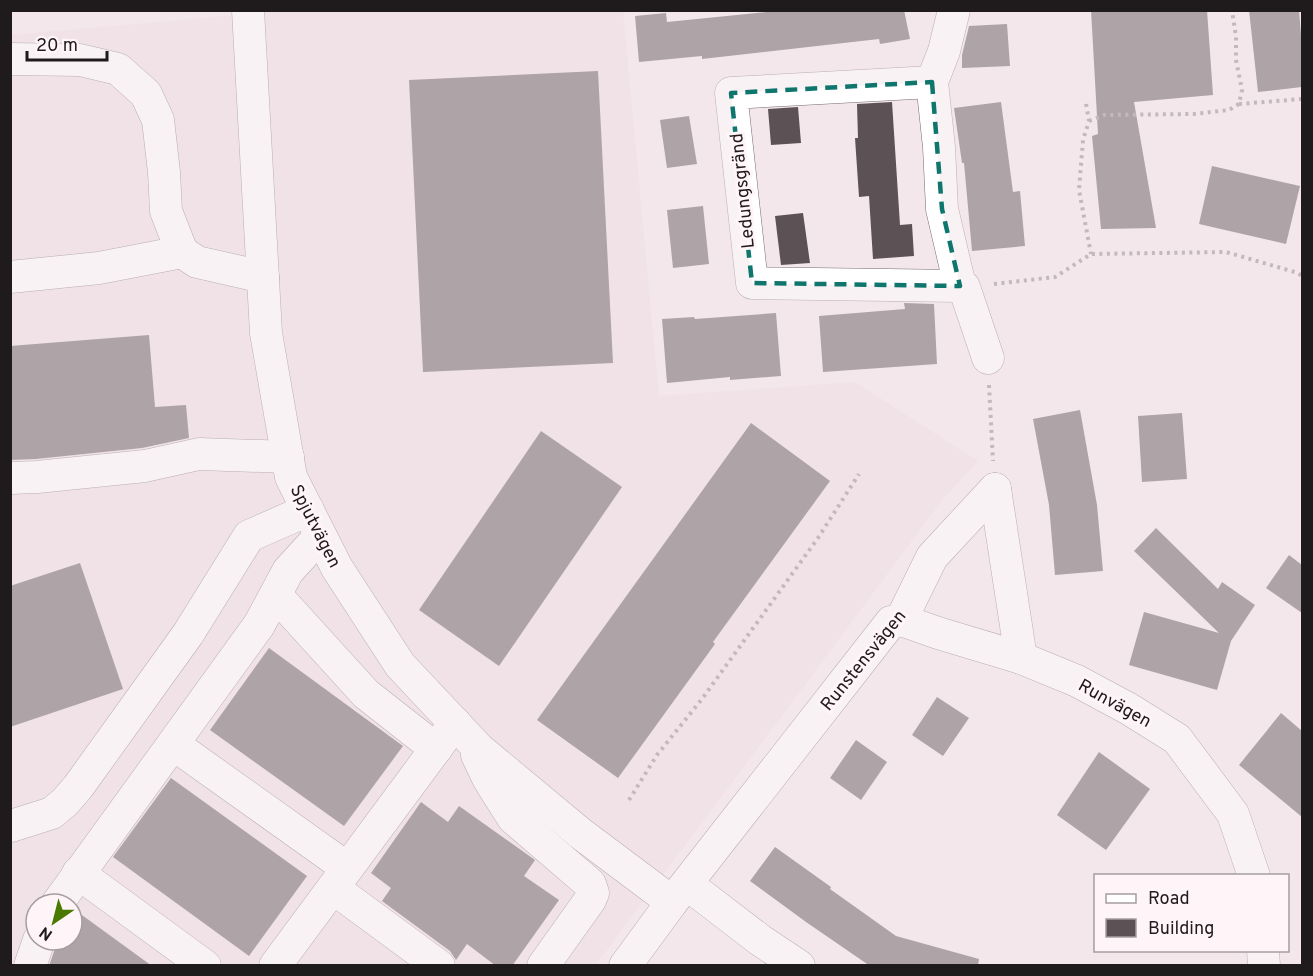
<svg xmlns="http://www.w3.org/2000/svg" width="1313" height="976" font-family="Overpass,sans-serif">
	<rect width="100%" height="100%" fill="#f3e7eb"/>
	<path fill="#efdbe3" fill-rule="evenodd" d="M291 10 623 11 659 396 855 382 978 461 944 498 596 965 11 966V35ZM36 904H72V940H36Z"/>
	<g fill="#5c5155">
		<path d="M786 10H904L910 39 880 44 879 39 702 59V56L639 62 635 16 666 13 667 22Z"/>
		<path d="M1091 10H1207L1213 95 1134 102 1156 228 1101 229 1092 136 1098 134Z"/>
		<path d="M1249 10H1299L1302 47V87L1258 92Z"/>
		<path d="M1007 24 1010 66 962 68V55L969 26Z"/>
		<path d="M598 71 613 363 423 372 409 80Z"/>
		<path d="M892 102 900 225 912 224 914 256 873 259 869 196 859 197 855 138H858L857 104Z"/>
		<path d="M1001 102 1013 192 1020 191 1025 246 972 251 964 163H962L954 108Z"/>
		<path d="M798 107 801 143 771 145 768 109Z"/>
		<path d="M689 116 697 164 667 168 660 120Z"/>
		<path d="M1212 166 1300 186 1286 244 1199 224Z"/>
		<path d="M703 206 709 264 673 268 667 210Z"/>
		<path d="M803 213 810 263 781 265 775 216Z"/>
		<path d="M904 303 934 304 937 364 823 372 819 316 905 309Z"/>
		<path d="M776 313 781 376 730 380V377L667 383 662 319 694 317 695 319Z"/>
		<path d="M149 335 155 407 186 405 189 438 142 448 36 459 10 460V346Z"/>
		<path d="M1080 410 1097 505 1103 571 1055 575 1049 505 1033 419Z"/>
		<path d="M1182 413 1187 479 1142 482 1138 416Z"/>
		<path d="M751 423 830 481 713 642 715 644 618 778 537 720Z"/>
		<path d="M541 431 622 487 499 666 419 610Z"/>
		<path d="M1156 528 1218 589 1222 582 1255 605 1231 641 1217 690 1129 665 1144 612 1219 633 1134 551Z"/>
		<path d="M1289 555 1302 565V613L1266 588Z"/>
		<path d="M80 563 123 689 10 727V586Z"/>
		<path d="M269 648 403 746 344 826 210 730Z"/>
		<path d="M937 697 969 718 943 756 912 735Z"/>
		<path d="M1281 713 1302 731V817L1239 765Z"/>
		<path d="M856 740 887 762 861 800 830 778Z"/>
		<path d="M1099 752 1150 789 1106 850 1057 815Z"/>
		<path d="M171 778 307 876 249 956 113 857Z"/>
		<path d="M421 802 448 822 459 806 535 860 524 876 559 900 512 966H496L467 944 456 960 450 951 382 901 391 888 371 873Z"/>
		<path d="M775 847 831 887 830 889 896 936 979 959 978 966H870L806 922 750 881Z"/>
		<path d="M75 910 152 966H49L56 946 57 940H72V914Z"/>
	</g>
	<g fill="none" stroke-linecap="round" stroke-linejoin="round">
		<defs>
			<g id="minor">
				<path d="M248 10 266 333 291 477 337 568 400 665 479 749 580 833 672 902"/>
				<path d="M954 10 944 51 932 82 939 147 942 209 960 286 964 287 988 358"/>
				<path d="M10 59 80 60 118 69 146 94 158 120 164 172 166 211 182 252 197 262 263 277"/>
				<path d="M932 82 731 93 752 283 960 286"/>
				<path d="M10 277 99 268 182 252"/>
				<path d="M10 478 37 477 145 466 199 454 288 457"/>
				<path d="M995 489 1021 658"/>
				<path d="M276 595 366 694 436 749"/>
				<path d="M901 620 938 633 1021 658 1077 681 1129 709 1177 739 1233 814 1254 876"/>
				<path d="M173 744 347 868"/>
				<path d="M477 755 489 780 513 818 590 884 593 893 590 900 543 966"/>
				<path d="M11 826 52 813 65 802 78 787 188 634 249 536 308 510"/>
				<path d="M78 873 205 966"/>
				<path d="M687 884 760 940 799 966"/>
				<path d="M333 888 439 966"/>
				<path d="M57 904 259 625 288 571 320 536"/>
				<path d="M1263 950 1264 966"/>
				<path d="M30 966 39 940"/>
				<path d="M275 966 455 723"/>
				<path d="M625 966 672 902 891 622 901 620 932 557 995 489"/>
			</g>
		</defs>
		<use href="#minor" stroke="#756b6f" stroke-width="33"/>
		<g stroke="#8a8285" stroke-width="4" stroke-dasharray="3 4.5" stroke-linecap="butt">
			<path d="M1086 104 1089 121 1083 140 1079 190 1091 254"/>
			<path d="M1239 104 1302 99"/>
			<path d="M1089 121 1104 115 1194 114 1229 110 1239 104 1242 90 1236 60V37L1232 10"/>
			<path d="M994 284 1055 277 1091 254 1226 252 1298 273 1302 276"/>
			<path d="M989 385 993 461"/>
			<path d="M629 800 657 755 702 699 818 538 859 474"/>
		</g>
		<use href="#minor" stroke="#fff" stroke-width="32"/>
	</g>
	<path d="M0 0H1313V976H0ZM932 82 942 209 960 286 752 283 731 93Z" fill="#f3e7eb" fill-opacity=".55" fill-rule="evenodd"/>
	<path fill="none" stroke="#0f766e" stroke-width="4.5" stroke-dasharray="12 8" stroke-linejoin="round" d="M932 82 942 209 960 286 752 283 731 93Z"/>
	<g text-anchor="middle" stroke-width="6" stroke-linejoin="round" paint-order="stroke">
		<g font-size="18" fill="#1f1a1c" stroke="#fff5f8">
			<text transform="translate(742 191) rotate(-96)" y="6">Ledungsgränd</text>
			<text transform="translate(316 526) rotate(63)" y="6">Spjutvägen</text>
			<text transform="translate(863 660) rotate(-51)" y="6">Runstensvägen</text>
			<text transform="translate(1115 703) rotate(29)" y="6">Runvägen</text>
		</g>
	</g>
	<rect width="1313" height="976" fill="none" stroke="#1f1a1c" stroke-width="24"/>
	<rect x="1094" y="874" width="195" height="78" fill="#fff5f8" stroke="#a59da0" stroke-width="1.5"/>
	<rect x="1106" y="894" width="30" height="9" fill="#ffffff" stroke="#a59da0" stroke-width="1.5"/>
	<text x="1148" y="904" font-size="18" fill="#1f1a1c">Road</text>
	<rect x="1106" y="919" width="30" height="18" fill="#5c5155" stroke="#a59da0" stroke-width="1.5"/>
	<text x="1148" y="934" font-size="18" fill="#1f1a1c">Building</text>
	<g transform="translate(54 922) rotate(215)"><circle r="28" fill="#fff5f8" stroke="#a59da0" stroke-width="1.5"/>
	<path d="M0-4.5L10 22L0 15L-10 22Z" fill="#4a7900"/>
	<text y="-9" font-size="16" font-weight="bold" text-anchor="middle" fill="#1f1a1c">N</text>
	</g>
	<path d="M27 51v9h80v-9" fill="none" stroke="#1f1a1c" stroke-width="3"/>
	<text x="36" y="51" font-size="18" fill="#1f1a1c" stroke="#fff5f8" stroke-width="4.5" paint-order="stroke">20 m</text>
</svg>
